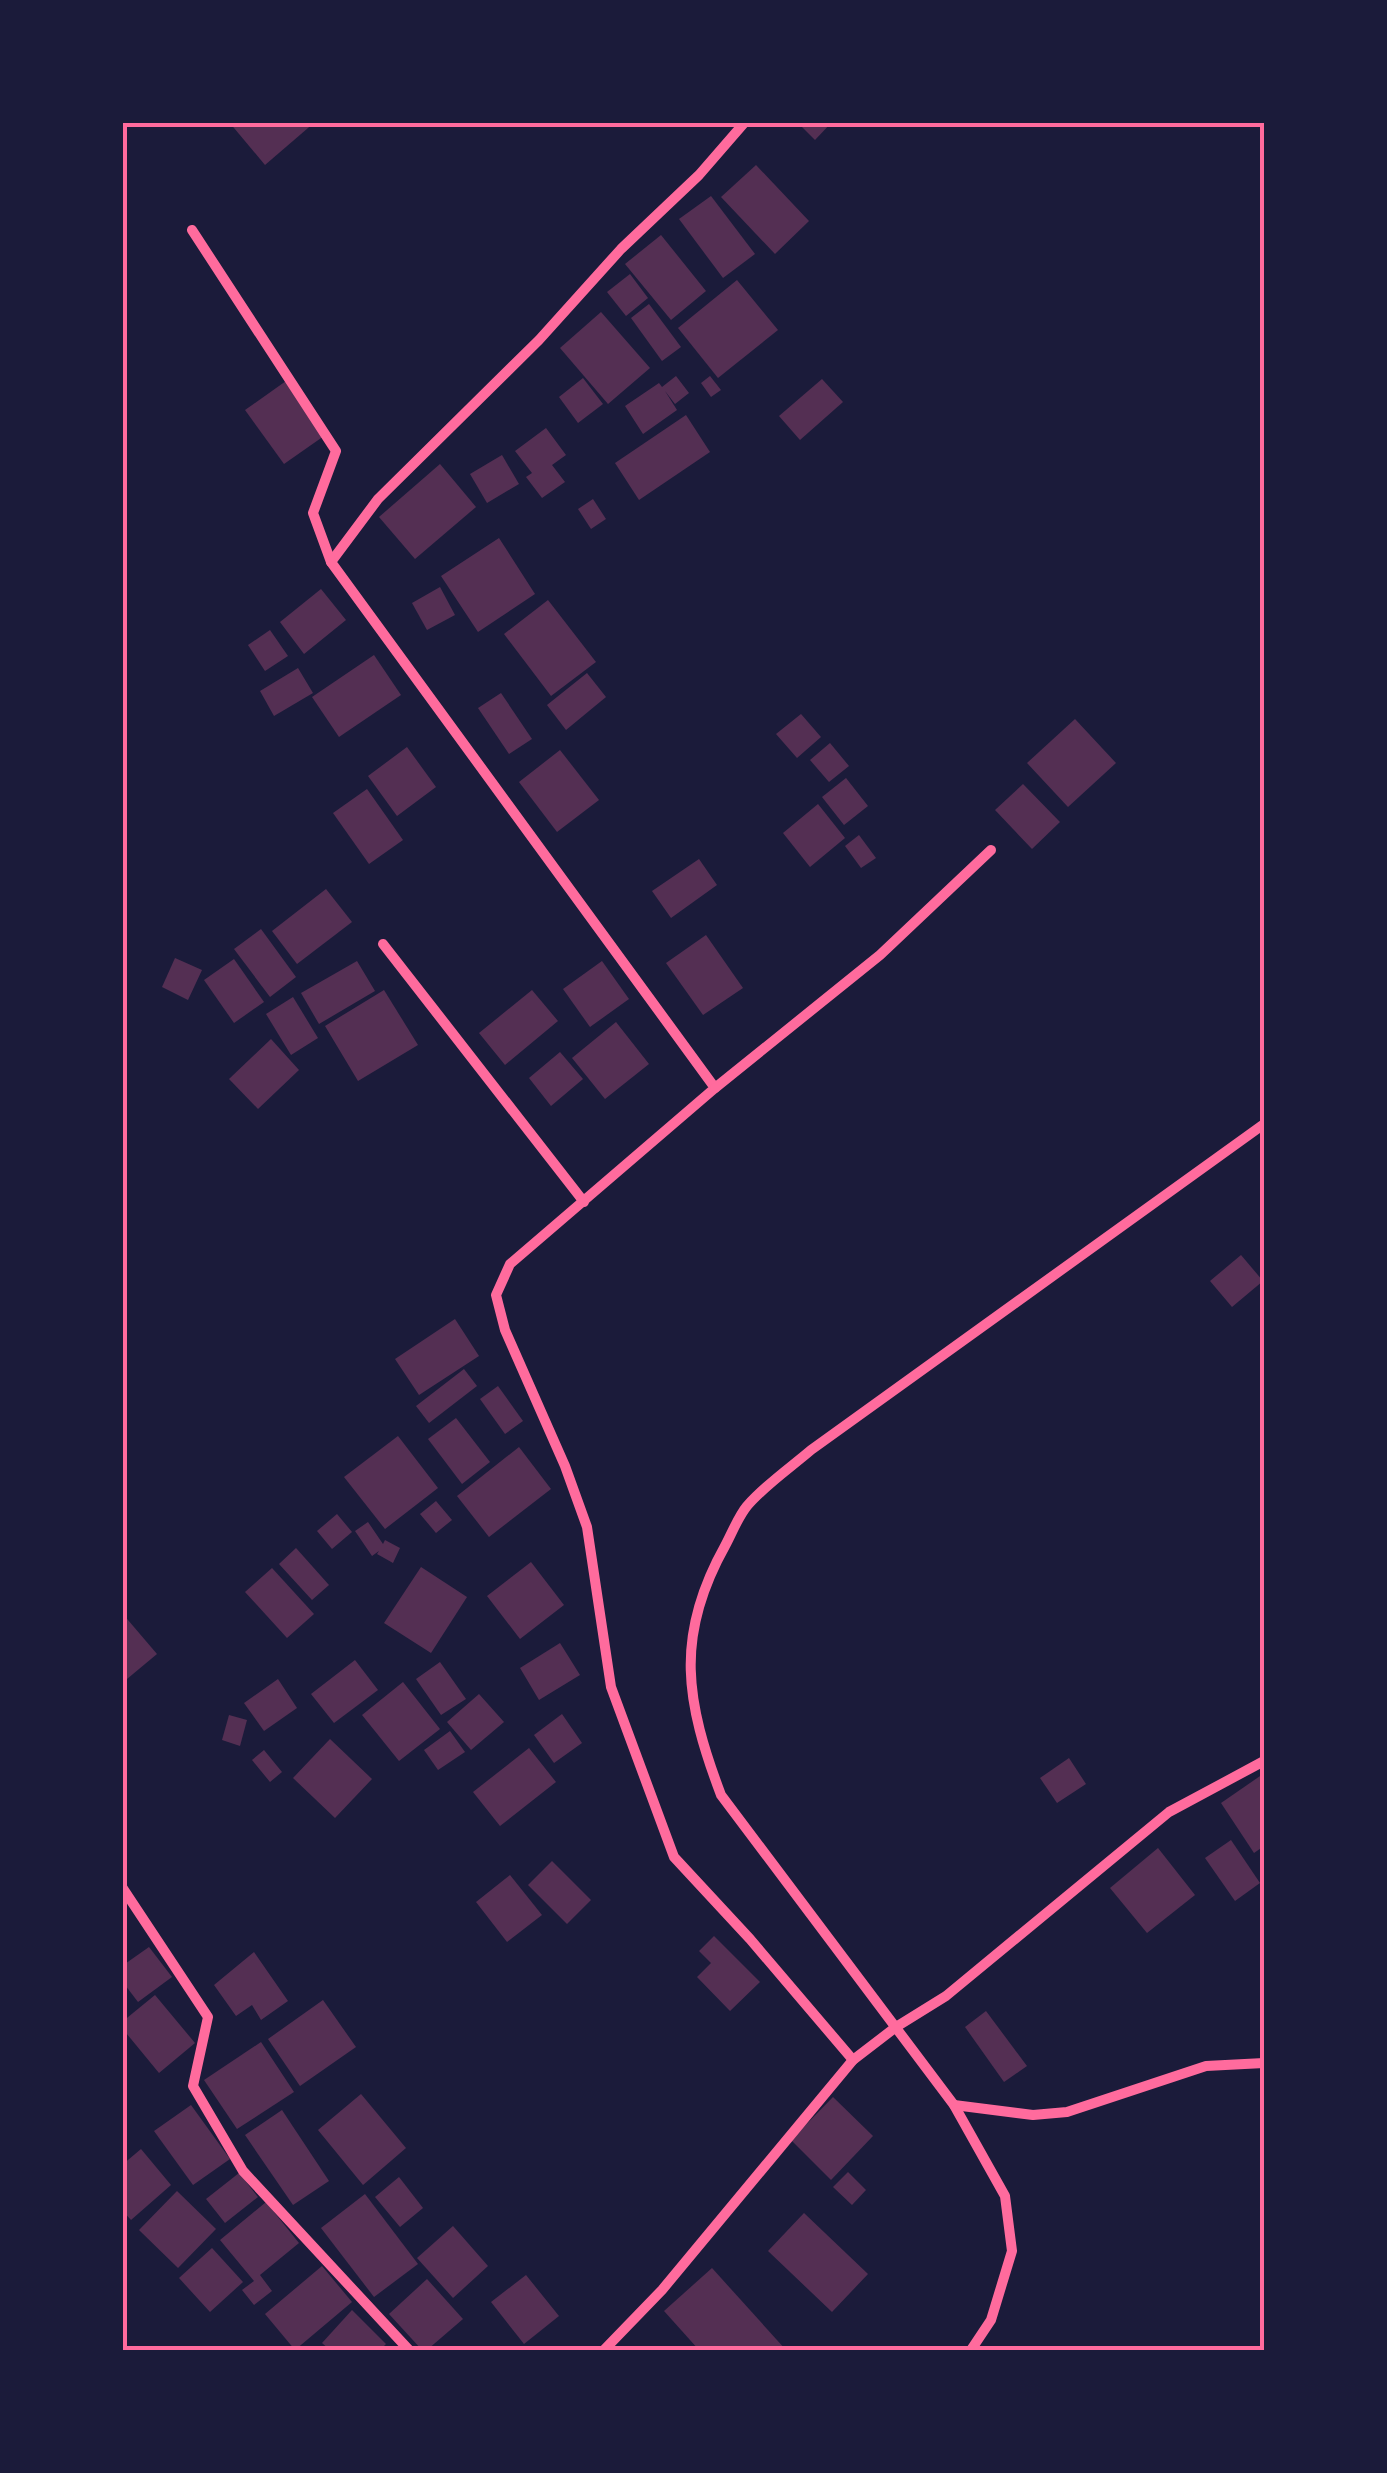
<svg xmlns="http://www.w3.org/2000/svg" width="1387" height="2473" font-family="'IBM Plex Serif',serif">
	<rect width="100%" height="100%" fill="#1b1b3a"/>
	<g fill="#542f53">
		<path d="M229 122H315L265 165Z"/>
		<path d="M797 122H832L815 140Z"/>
		<path d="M756 165 809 221 775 254 721 197Z"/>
		<path d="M711 196 755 254 723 278 679 219Z"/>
		<path d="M661 235 706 291 671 320 625 264Z"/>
		<path d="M630 274 648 298 626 316 607 292Z"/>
		<path d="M737 280 778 330 718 378 678 328Z"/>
		<path d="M649 304 681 347 662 361 631 318Z"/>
		<path d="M601 312 650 368 608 404 560 348Z"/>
		<path d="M676 376 689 393 675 404 665 391 677 410 643 434 625 406 659 383 662 387Z"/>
		<path d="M710 376 721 390 711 397 701 383Z"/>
		<path d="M583 378 603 404 578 423 559 397Z"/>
		<path d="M822 379 843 402 800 440 779 416Z"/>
		<path d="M286 381 324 436 284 464 245 410Z"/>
		<path d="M686 415 710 452 639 500 615 463Z"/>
		<path d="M546 428 566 455 552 465 565 482 542 498 526 477 532 473 515 451Z"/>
		<path d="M502 455 519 484 487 503 470 474Z"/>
		<path d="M440 464 476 507 415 559 379 517Z"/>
		<path d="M593 499 606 519 591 529 578 509Z"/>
		<path d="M499 538 535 594 478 632 441 576Z"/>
		<path d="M440 587 455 615 427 630 412 603Z"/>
		<path d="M321 589 346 620 304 654 280 622Z"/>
		<path d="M548 600 596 662 551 696 504 634Z"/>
		<path d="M270 630 288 656 265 671 248 645Z"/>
		<path d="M374 655 401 695 339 737 312 697Z"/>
		<path d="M298 668 313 693 274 716 260 691Z"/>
		<path d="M587 673 606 697 566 730 547 705Z"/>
		<path d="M501 693 532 739 509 754 478 708Z"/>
		<path d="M801 714 821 737 797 758 776 734Z"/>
		<path d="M1075 719 1116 763 1068 807 1027 763Z"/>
		<path d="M830 743 849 766 829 782 810 760Z"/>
		<path d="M407 747 436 787 397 816 368 776Z"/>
		<path d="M560 750 599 800 557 832 519 782Z"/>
		<path d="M846 778 868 806 844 825 822 797Z"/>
		<path d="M1023 784 1060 822 1032 849 995 810Z"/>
		<path d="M367 789 403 840 369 864 333 813Z"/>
		<path d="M818 804 845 838 810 867 783 833Z"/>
		<path d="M859 835 876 858 861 868 845 846Z"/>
		<path d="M699 859 717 885 671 918 652 891Z"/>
		<path d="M326 889 352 922 297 964 272 931Z"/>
		<path d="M261 929 296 977 270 997 234 949Z"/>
		<path d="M706 935 743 988 703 1015 666 963Z"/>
		<path d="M175 958 202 970 188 1000 162 987Z"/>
		<path d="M234 959 264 1002 234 1023 204 980Z"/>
		<path d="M357 961 375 991 319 1024 301 993Z"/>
		<path d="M602 961 629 999 590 1027 563 989Z"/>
		<path d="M384 990 418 1045 358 1081 325 1026Z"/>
		<path d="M532 990 558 1021 505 1065 479 1033Z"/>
		<path d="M293 997 318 1038 291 1055 266 1014Z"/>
		<path d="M616 1022 649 1064 605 1099 572 1058Z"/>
		<path d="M271 1039 299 1070 258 1109 229 1079Z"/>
		<path d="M560 1052 583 1079 551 1106 529 1078Z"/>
		<path d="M1241 1255 1263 1281 1232 1307 1210 1281Z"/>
		<path d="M455 1319 479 1356 419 1395 395 1359Z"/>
		<path d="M464 1369 477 1386 429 1423 416 1406Z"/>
		<path d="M498 1386 523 1421 505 1434 480 1399Z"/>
		<path d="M456 1418 490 1462 462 1484 428 1439Z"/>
		<path d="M398 1436 438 1488 385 1529 344 1477Z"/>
		<path d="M519 1447 551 1489 489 1537 457 1496Z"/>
		<path d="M436 1501 452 1520 436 1533 420 1514Z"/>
		<path d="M337 1514 352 1532 332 1549 317 1531Z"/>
		<path d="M368 1522 383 1544 385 1540 400 1548 393 1563 377 1554 379 1551 372 1556 355 1531Z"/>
		<path d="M296 1548 329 1585 312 1600 279 1564Z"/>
		<path d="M531 1562 564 1605 520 1639 487 1596Z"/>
		<path d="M421 1567 467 1597 431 1653 384 1623Z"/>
		<path d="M272 1568 314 1614 287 1638 245 1592Z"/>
		<path d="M122 1613 157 1654 127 1679 122 1674Z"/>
		<path d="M560 1643 580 1675 539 1700 520 1668Z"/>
		<path d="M355 1660 378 1690 334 1723 311 1694Z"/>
		<path d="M440 1662 466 1699 441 1715 416 1679Z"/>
		<path d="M278 1679 297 1708 264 1731 244 1703Z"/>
		<path d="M403 1682 440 1729 399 1761 362 1715Z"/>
		<path d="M479 1694 504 1722 471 1750 447 1722Z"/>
		<path d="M562 1714 582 1743 554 1763 534 1735Z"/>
		<path d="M229 1715 247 1720 240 1746 222 1740Z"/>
		<path d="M450 1731 465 1752 438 1770 424 1750Z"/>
		<path d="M330 1739 372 1779 335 1818 293 1778Z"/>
		<path d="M529 1748 556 1782 500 1826 473 1792Z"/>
		<path d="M264 1750 282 1772 270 1782 252 1760Z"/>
		<path d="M1069 1758 1086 1784 1057 1803 1040 1778Z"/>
		<path d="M1263 1774 1264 1846 1254 1853 1221 1803Z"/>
		<path d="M1231 1840 1260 1883 1235 1901 1205 1858Z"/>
		<path d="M1158 1848 1195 1895 1147 1933 1110 1888Z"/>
		<path d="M552 1861 591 1900 567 1924 528 1885Z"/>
		<path d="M510 1875 542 1915 507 1942 476 1902Z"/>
		<path d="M714 1936 760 1982 730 2011 697 1977 711 1963 699 1951Z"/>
		<path d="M149 1947 172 1977 138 2002 122 1981V1966Z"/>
		<path d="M254 1952 288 2001 261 2020 252 2005 236 2016 214 1985Z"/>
		<path d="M155 1995 195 2043 159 2073 122 2028V2022Z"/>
		<path d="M323 2000 356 2047 300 2086 268 2039Z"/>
		<path d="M986 2011 1027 2066 1004 2082 965 2027Z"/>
		<path d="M261 2042 294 2092 237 2129 204 2080Z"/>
		<path d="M361 2094 406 2148 363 2185 318 2130Z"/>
		<path d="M833 2097 873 2136 831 2180 791 2140Z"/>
		<path d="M191 2105 230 2159 193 2185 154 2131Z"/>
		<path d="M282 2110 329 2181 293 2205 245 2135Z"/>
		<path d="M141 2149 171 2185 131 2220 122 2210V2165Z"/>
		<path d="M848 2172 866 2190 852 2205 833 2187Z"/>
		<path d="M239 2173 258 2197 225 2223 206 2199Z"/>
		<path d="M399 2177 423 2208 400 2227 375 2197Z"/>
		<path d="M177 2191 216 2229 178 2268 139 2230Z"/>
		<path d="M365 2194 418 2264 374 2297 321 2228Z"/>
		<path d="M266 2202 299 2243 260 2275 272 2291 254 2305 242 2290 254 2281 220 2240Z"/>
		<path d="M804 2213 868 2274 832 2312 768 2251Z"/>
		<path d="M453 2226 488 2266 453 2298 417 2258Z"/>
		<path d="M212 2248 243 2282 210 2312 179 2278Z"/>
		<path d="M322 2266 352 2302 295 2350 265 2314Z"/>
		<path d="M712 2268 786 2350H699L664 2311Z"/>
		<path d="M526 2275 559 2316 524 2344 491 2302Z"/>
		<path d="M427 2279 463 2319 427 2350H422L389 2314Z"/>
		<path d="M352 2310 386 2344 380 2350H330L322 2343Z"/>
	</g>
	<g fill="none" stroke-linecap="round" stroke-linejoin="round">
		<g stroke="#ff6b9d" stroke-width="10">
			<path d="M745 122 699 175 621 249 539 340 378 499 331 562 715 1088 510 1264 496 1295 505 1330 565 1466 587 1527 611 1687 674 1857 750 1939 853 2060"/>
			<path d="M192 230 336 451 313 513 331 562"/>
			<path d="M383 944 584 1202"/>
			<path d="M715 1088 880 955 991 850"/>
			<path d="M122 1887 208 2017 193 2086 243 2171 409 2350"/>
			<path d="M954 2105 1033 2115 1067 2112 1206 2066 1264 2063"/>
			<path d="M604 2350 662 2290 853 2060 896 2027 946 1996 1169 1812 1264 1761"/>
			<path d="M971 2350 991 2320 1012 2251 1005 2196 954 2105 721 1795C686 1702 674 1637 725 1546 732 1533 738 1517 747 1506 765 1485 790 1468 811 1450L1264 1124"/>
		</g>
	</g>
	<rect width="1387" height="2473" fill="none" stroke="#1b1b3a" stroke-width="250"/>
	<rect x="125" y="125" width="1137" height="2223" fill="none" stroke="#ff6b9d" stroke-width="4"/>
</svg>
